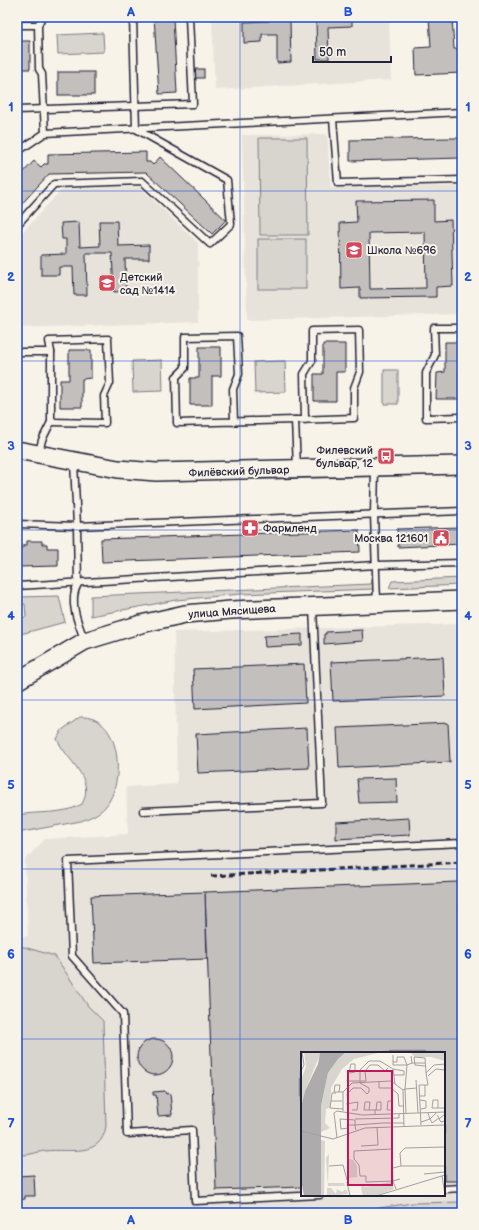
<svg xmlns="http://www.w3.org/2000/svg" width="479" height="1230" font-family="'Balsamiq Sans',sans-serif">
	<rect width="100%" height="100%" fill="#f7f3e8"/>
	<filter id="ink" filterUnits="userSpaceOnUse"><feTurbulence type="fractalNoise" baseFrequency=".025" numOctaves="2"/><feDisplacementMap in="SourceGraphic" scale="8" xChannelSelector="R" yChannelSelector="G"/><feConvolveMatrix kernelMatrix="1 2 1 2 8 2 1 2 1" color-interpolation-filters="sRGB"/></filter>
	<g filter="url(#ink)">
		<g fill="#e7e3db" fill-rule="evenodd">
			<path d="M212 17H389L391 80 215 90Z"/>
			<path d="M327 134 331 187 462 186V314L247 320 242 135Z"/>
			<path d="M140 187 198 243V322L17 328V238L62 189Z"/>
			<path d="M462 624V1213H17V936H28L25 860 45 839 128 834 126 787 177 784 174 632ZM302 1053H444V1195H302Z"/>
		</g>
		<g fill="#d8d5cf" stroke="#7d7c85">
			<path d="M103 33 104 52 58 54 57 35Z"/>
			<path d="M259 138H307L308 235H260Z"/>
			<rect x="258" y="239" width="48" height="50"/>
			<path d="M162 360 163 391 133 392 132 361Z"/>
			<path d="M285 361 286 392 255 393 254 362Z"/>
			<rect x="384" y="370" width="14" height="34"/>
			<path d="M371 577 374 580V589L241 594 176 600 91 616V596L371 584Z"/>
			<path d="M462 578V585L389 588 392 581Z"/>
			<path d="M59 596 65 622 17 635V618L26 617 25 604H17V597Z"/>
			<path d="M80 717C122 715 126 783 105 807 99 814 89 818 81 821L17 833V815C38 811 64 815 82 804 96 778 66 760 57 739L62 730Z"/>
			<path d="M17 945 55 956 88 1006 103 1021 106 1126C101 1159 70 1148 45 1151 35 1152 27 1157 17 1154Z"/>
			<path d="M462 1202V1213H346L412 1203Z"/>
		</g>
		<g fill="#c2bfbd" stroke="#22223b" fill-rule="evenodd">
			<path d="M154 17H173L177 93 159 94Z"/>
			<path d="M269 17H352V26L328 27 329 59H317L316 20 290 21 291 62 277 63V34H262V42L244 43V22L269 21Z"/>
			<path d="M429 17H452L454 49H462V73L416 75 415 48 431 47Z"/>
			<path d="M17 41H30V69H21V98H17Z"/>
			<rect x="192" y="69" width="12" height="9"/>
			<rect x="58" y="72" width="36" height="23"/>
			<path d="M449 138H462V158L350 161V140Z"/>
			<path d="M146 152V162H150L153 165 160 157 226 220 212 234 146 172 49 174 17 209V179L34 161 41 167 44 164H48V154Z"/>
			<path d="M434 200V221L451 220 453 286 436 287V297L360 298V288L341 289 340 223 357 222 356 201ZM425 232 426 288 370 289 369 233Z"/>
			<path d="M99 221H117L118 246 149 245V259H125L126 291 114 292 112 253H86L87 295H74L73 267H59V275H41V255L66 254V239H62L61 223 79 222 80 247 100 246Z"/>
			<path d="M445 342H462V371H459V399H436L437 373 445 372Z"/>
			<path d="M323 344H345V372H336V401H314V374H323Z"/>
			<path d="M199 347H221V376H212V405H190V378H199Z"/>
			<path d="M69 350H91V378L82 379V407H60V380H69Z"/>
			<path d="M462 527V544L398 547 397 529Z"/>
			<path d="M359 530 360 552 102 562 101 539Z"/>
			<path d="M27 541H42V544H47V548H58V566L17 567V548H23V545H27Z"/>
			<path d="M362 630 363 641 324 644V634H326V632Z"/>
			<path d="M302 634V645L265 647 264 636Z"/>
			<path d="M443 657 445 696 333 701 331 662Z"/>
			<path d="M304 664 306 703 195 709 193 669Z"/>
			<path d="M448 723 450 762 339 768 337 728Z"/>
			<path d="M307 728 309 768 198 773 196 734Z"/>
			<path d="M396 778 397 802 359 803 357 779Z"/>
			<path d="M409 818 410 835 336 839V822Z"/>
			<path d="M458 882 462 975V1181H444V1053H302V1187L216 1190 205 892Z"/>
			<path d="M205 892 207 959 94 963 91 896Z"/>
			<circle cx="155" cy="1057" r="18"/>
			<path d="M165 1091 166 1094 170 1093 172 1115 158 1116 156 1095H153V1092Z"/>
			<path d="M34 1175 35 1196H25V1199L17 1200V1176Z"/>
		</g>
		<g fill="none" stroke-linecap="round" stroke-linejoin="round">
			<defs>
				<g id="lane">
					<path d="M17 25H38L42 17"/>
					<path d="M38 25 39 69 42 74 45 133"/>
					<path d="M17 110 193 104 189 17"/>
					<path d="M333 119 338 183 462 180"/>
					<path d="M17 152 45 133 462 112"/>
					<path d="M17 225 54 184 142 181 210 244 231 224 227 180 136 129 133 17"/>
					<path d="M462 328H434L435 355 426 373V418L462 417"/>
					<path d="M17 352H51L49 341 108 339 110 383 104 396 105 423 51 422"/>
					<path d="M295 420 354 418V388L360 372 359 330 312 331V361L304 374 305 420"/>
					<path d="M234 422 233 389 239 374 237 336 185 337V368L176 377 177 423 295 420 297 468"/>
					<path d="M39 452 42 440 51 422V352"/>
					<path d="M74 462 77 526 462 511"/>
					<path d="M375 469 374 514 377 603"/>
					<path d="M17 524 77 526 78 584C68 600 78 624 85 641"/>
					<path d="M17 586 376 565 462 563"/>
					<path d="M143 811 322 803 313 608"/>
					<path d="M444 1189 462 1188"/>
					<path d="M320 1195 195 1201 192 1130 127 1134 123 1014 72 956 68 861 462 843"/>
				</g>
				<g id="secondary">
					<path d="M17 450 118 469 156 472 462 465"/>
					<path d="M17 681 85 641 141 624 185 614 231 610 462 600"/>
				</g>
			</defs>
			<use href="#lane" stroke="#22223b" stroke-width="9"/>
			<use href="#secondary" stroke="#22223b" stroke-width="20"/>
			<use href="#lane" stroke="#f7f3e8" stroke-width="6"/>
			<use href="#secondary" stroke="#f7f3e8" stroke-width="17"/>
			<g stroke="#22223b" stroke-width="3" stroke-dasharray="6 3" stroke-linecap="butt">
				<path d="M211 876 462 862"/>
				<path d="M459 889 462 888"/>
			</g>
		</g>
	</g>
	<path fill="none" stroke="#1d4ed8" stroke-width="1" stroke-opacity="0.55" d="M240 17V1213M17 191H462M17 361H462M17 530H462M17 700H462M17 869H462M17 1039H462"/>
	<defs>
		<symbol id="school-square" viewBox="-11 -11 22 22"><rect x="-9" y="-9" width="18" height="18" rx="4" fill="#d1495b" stroke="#f7f3e8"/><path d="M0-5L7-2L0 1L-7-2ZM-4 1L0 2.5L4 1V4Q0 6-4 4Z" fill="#fff"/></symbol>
		<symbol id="bus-square" viewBox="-11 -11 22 22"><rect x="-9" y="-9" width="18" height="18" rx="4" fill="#d1495b" stroke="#f7f3e8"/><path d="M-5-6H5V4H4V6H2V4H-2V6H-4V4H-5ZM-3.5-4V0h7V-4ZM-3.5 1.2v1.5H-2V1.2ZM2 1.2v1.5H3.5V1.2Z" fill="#fff"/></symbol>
		<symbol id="pharmacy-square" viewBox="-11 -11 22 22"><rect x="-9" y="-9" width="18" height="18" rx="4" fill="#d1495b" stroke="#f7f3e8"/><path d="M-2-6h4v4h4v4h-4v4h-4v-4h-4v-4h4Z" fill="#fff"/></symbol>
		<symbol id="civic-square" viewBox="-11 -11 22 22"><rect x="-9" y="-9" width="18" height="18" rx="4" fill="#d1495b" stroke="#f7f3e8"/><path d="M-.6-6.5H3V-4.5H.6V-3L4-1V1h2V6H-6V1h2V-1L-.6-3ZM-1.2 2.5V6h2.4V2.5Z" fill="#fff"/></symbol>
	</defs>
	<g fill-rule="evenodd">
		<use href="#school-square" x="344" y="240" width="20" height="20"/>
		<use href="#school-square" x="97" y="273" width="20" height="20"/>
		<use href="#bus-square" x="376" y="446" width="20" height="20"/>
		<use href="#pharmacy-square" x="240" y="518" width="20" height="20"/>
		<use href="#civic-square" x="431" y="528" width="20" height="20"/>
	</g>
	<g text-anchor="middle" stroke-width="4" stroke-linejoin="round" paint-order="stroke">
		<g font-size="11" fill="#22223b" stroke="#f7f3e8" text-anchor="start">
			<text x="367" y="254">Школа №696</text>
			<text x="120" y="281">Детский<tspan x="120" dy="13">сад №1414</tspan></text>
			<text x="373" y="454" text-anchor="end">Филевский<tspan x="373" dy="13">бульвар, 12</tspan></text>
			<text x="263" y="532">Фармленд</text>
			<text x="428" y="542" text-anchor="end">Москва 121601</text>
		</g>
		<g font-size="11" fill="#22223b" stroke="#f7f3e8">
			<text transform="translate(239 471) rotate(-2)" y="4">Филёвский бульвар</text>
			<text transform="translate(232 611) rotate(-4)" y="4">улица Мясищева</text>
		</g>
	</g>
	<g transform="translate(301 1052)">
		<rect width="144" height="144" fill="#f7f3e8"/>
		<path d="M3 0H20L4 39 0 61V28L5 15ZM45 0H81L53 7 41 17 30 36 29 56 25 57 24 71 29 76 20 80V54L27 21 37 7ZM109 0H141L144 1V9L130 5H114ZM20 88 24 89 23 144H20ZM28 102 27 131H43L44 134H27L25 106ZM46 106 52 108 56 114V125L48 126ZM90 130 93 137 75 144H62L60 136 62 131 64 135ZM26 136H30L35 142 36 137 41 140 45 137 47 142 26 144Z" fill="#d8d5cf"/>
		<path d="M45 0 37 7 27 21 20 54V144H3L0 128V56L4 39 17 12 19 1Z" fill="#aeabad"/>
		<path fill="none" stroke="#a29fa3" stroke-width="1" d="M92 3V13H106L104 37 102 38M110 4 111 11H124M92 10H96V5H103L106 13 111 11M124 14 114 13 113 5 124 6 125 21M92 17 103 19V23H93M0 19 3 13 1 0M49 21 54 20V12H50L46 29H65L64 19 69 13H77L84 19 87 16M127 24 135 17 144 18M115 28 117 61M78 30V36H90L97 42 98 54H102M38 40 39 33H34L33 40H42M35 41H31L30 49H41M118 44H124V33M119 48 125 49V56L120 57M30 49 29 56 42 57M47 51 46 42 52 36H60L66 42 68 40V36L59 31V18L68 9H79L92 17 94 32 102 38 103 74M45 52 57 50 56 58H51M137 56H131L132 48H137V56H144M68 58 69 50H64L63 58H74V62M74 58H80V50H76L75 58M91 58H86L87 49H91V62M36 59 61 63 144 60M36 59 33 61 36 86M42 59V40L51 31 90 29 94 32M136 60 129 67 131 71 138 66 136 63M105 62 104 37 116 36M144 62 138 67 140 70 144 69M54 67 98 66V62M120 70 129 67 127 61M120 73 118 33H127L125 21 133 13 144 12M55 78 54 74V68L39 67 40 77 47 76V73H54L82 71H103M0 79 32 87 64 76 144 73M60 94 77 93 76 75M28 114 42 113 46 128M100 114H144M92 116 100 114 99 101 104 96 144 95M123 122 144 120M141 124 144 143M46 130 49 144M95 137 92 129 91 97 53 99V107L58 113 59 124H65V130L92 129 99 127M75 144 144 123"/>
		<path fill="#c2185b" fill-opacity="0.15" stroke="#c2185b" stroke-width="2" d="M47 19H91V133H47Z"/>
		<rect width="144" height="144" fill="none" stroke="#22223b" stroke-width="2"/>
	</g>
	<rect width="479" height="1230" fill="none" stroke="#f7f3e8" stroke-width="44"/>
	<path d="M313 56v6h78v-6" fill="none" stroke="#22223b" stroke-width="2"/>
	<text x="319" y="56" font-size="12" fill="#22223b" stroke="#f7f3e8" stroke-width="3" paint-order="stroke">50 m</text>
	<rect x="22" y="22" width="435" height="1186" fill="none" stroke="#1d4ed8" stroke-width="1.5"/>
	<g font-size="13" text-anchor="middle" font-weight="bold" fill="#1d4ed8">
		<text x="131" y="16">A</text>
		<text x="348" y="16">B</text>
		<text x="11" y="111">1</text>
		<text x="468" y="111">1</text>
		<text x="11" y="281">2</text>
		<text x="468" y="281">2</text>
		<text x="11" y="450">3</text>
		<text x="468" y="450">3</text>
		<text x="11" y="620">4</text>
		<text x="468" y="620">4</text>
		<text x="11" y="789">5</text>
		<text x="468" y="789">5</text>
		<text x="11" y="958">6</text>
		<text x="468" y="958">6</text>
		<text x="11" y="1128">7</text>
		<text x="468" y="1128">7</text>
		<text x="131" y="1224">A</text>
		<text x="348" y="1224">B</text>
	</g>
</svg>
